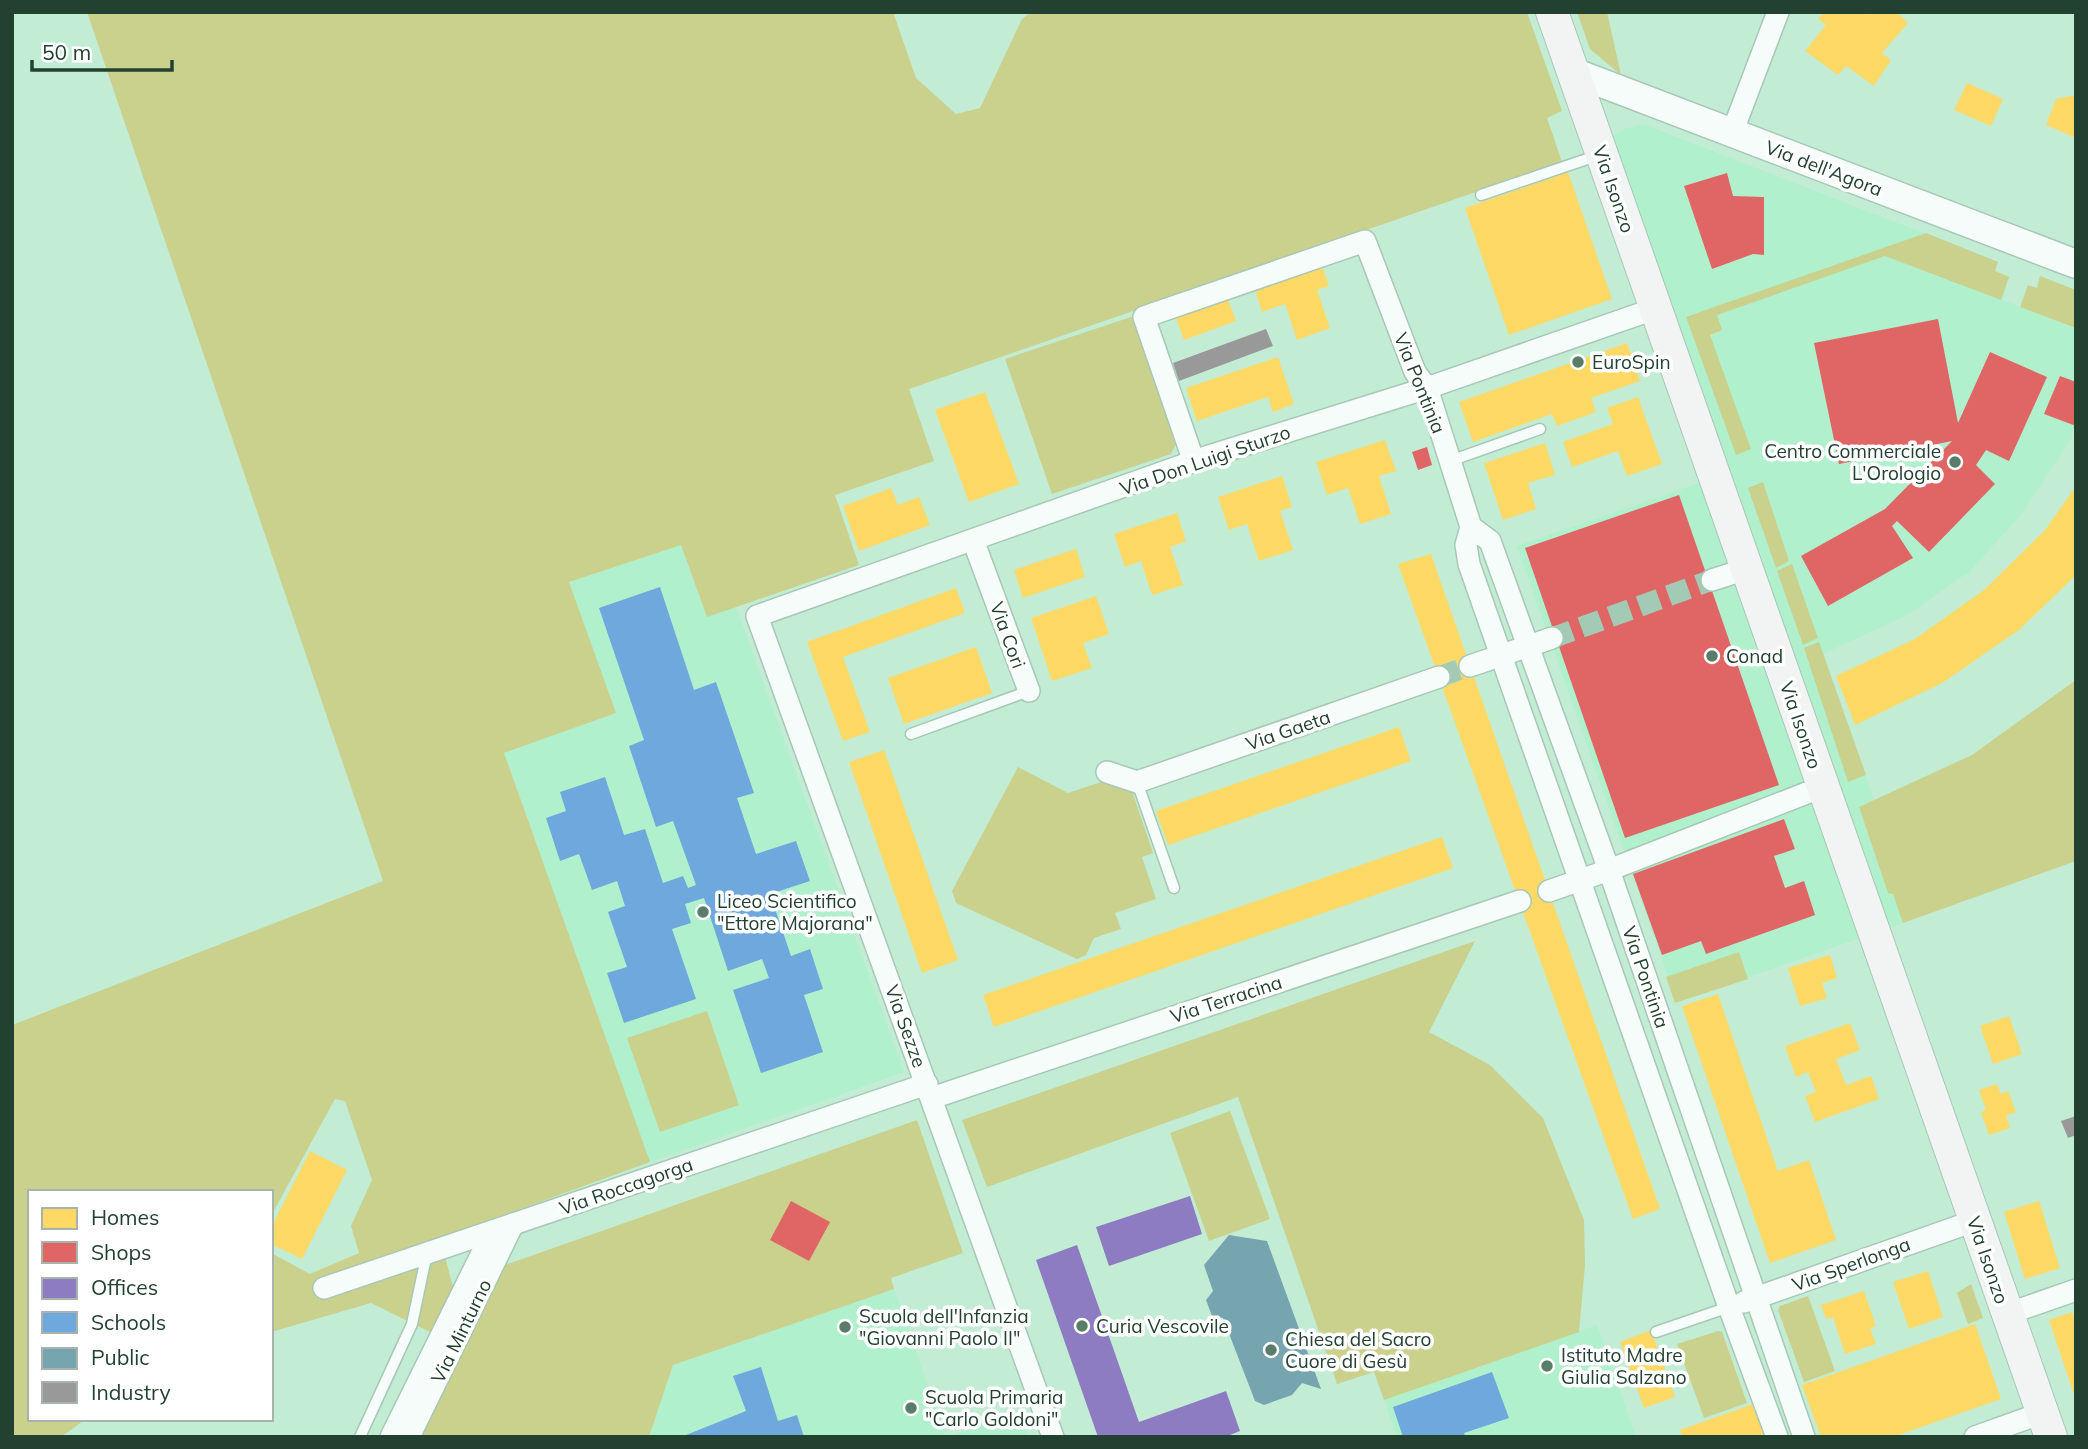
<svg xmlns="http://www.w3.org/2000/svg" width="2088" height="1449" font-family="Mulish,sans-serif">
	<rect width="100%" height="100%" fill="#c3ecd5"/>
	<g fill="#b0f0cc">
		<path d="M1643 124 1998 262 1995 271 2009 277 2002 300 2076 328V429H2074L2071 439 2020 516 1970 571 1907 615 1823 654 1874 800 1859 808 1888 893 1893 894 1903 923 1677 1002 1517 546 1702 482 1588 153 1622 130Z"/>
		<path d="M681 545 707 617 736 607 904 1072 650 1162 504 753 616 713 568 582Z"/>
		<path d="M894 1289 946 1437H649L673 1365Z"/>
		<path d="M1597 1325 1636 1437H1397L1384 1400Z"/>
		<path d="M1019 1412 1028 1437H948Z"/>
	</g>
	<g fill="#c9d18d">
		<path d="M87 12H893L916 78 956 114 980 108 1022 19 1031 12H1527L1562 111 1547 118 1562 162 909 389 934 461 835 495 859 565 707 617 681 545 569 582 616 713 504 753 650 1162 440 1238 453 1287 432 1333 371 1303 271 1332V1253L310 1274 359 1253 351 1226 372 1180 345 1101 335 1099 271 1216V1192H30V1419H86L61 1437H12V1025L383 881Z"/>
		<path d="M1577 12H1607L1621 75 1590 49Z"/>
		<path d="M1926 233 1998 262 1995 271 2009 277 2001 300 1885 256 1717 315 1722 330 1710 335 1751 449 1736 455 1686 317Z"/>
		<path d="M2040 276 2076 290V328L2020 307 2028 285 2037 288Z"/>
		<path d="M1134 316 1176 444 1171 454 1052 494 1005 359Z"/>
		<path d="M1763 482 1789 561 1776 568 1748 488Z"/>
		<path d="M1792 564 1818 638 1803 645 1777 571Z"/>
		<path d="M1819 642 1866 775 1848 782 1804 648Z"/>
		<path d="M2076 680V861L1903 923 1893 894 1888 893 1859 807 1972 755Z"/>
		<path d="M1018 767 1068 793 1104 781 1132 791 1153 853 1142 857 1156 899 1115 913 1121 929 1094 938 1086 955 1077 959 956 903 952 891Z"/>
		<path d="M1475 941 1429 1032 1490 1065 1543 1118 1584 1220 1585 1265 1579 1332 1384 1400 1374 1372 1337 1384 1238 1097 987 1187 962 1120Z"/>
		<path d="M1739 952 1748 979 1675 1003 1666 977Z"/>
		<path d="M707 1011 739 1105 660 1132 627 1038Z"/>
		<path d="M1230 1111 1270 1219 1209 1241 1170 1133Z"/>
		<path d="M917 1120 963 1253 891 1278 894 1289 673 1365 649 1437H421L502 1266Z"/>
		<path d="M1971 1284 1983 1318 1968 1324 1957 1293Z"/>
		<path d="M1808 1296 1835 1371 1804 1382 1778 1310 1780 1306Z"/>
		<path d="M1718 1331 1722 1332 1747 1403 1704 1418 1677 1344Z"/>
	</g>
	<g fill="#ffd966">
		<path d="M1824 12H1867L1870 15 1872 12H1897L1908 23 1882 53 1891 60 1874 86 1846 66 1838 75 1805 51 1826 25 1818 19Z"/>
		<path d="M1967 83 2003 99 1991 126 1954 110Z"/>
		<path d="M2076 95V138L2046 125 2056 99Z"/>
		<path d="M1568 172 1612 299 1509 335 1465 208Z"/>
		<path d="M1320 259 1329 286 1317 290 1330 328 1297 340 1285 304 1262 312 1253 283Z"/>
		<path d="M1226 294 1236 321 1184 340 1174 313Z"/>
		<path d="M1627 343 1640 381 1591 398 1596 412 1557 426 1552 414 1473 442 1459 402Z"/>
		<path d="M1278 357 1294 404 1273 412 1268 397 1197 421 1186 388Z"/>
		<path d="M985 392 1019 484 969 502 935 410Z"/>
		<path d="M1638 397 1662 464 1627 476 1618 451 1572 467 1563 442 1613 424 1607 408Z"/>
		<path d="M1385 440 1396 471 1379 476 1391 514 1360 524 1348 488 1327 495 1316 462Z"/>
		<path d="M1545 443 1555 475 1528 483 1536 509 1503 520 1484 463Z"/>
		<path d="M1282 476 1292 507 1280 511 1293 550 1259 561 1247 524 1229 530 1218 497Z"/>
		<path d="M2076 486V575L2019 630 1942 683 1855 725 1836 676 1915 639 1984 590 2045 530Z"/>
		<path d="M891 488 898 505 919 497 930 525 859 551 843 506Z"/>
		<path d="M1177 513 1186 541 1170 547 1183 585 1152 595 1141 561 1125 567 1114 534Z"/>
		<path d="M1076 549 1085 577 1023 598 1014 570Z"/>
		<path d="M1431 554 1660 1209 1633 1219 1398 564Z"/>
		<path d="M956 588 965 613 843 657 870 732 843 741 807 642Z"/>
		<path d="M1096 596 1109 634 1083 643 1092 668 1052 681 1031 618Z"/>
		<path d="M976 647 992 693 904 724 888 678Z"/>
		<path d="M1399 727 1411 761 1168 845 1156 811Z"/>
		<path d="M884 750 958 960 922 973 849 762Z"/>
		<path d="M1442 837 1453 868 994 1027 983 995Z"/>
		<path d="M1830 955 1837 978 1822 983 1827 998 1800 1006 1788 968Z"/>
		<path d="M1718 994 1778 1171 1809 1160 1836 1240 1770 1263 1682 1006Z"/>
		<path d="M2009 1016 2022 1054 1993 1064 1980 1026Z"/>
		<path d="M1850 1023 1860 1050 1836 1059 1846 1085 1871 1076 1879 1099 1815 1122 1805 1096 1816 1092 1808 1072 1796 1077 1785 1046Z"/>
		<path d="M1997 1084 2001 1094 2008 1091 2016 1112 2006 1116 2010 1128 1989 1135 1981 1112 1986 1110 1979 1090Z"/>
		<path d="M310 1151 347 1170 302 1259 271 1244V1228Z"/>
		<path d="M2039 1201 2060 1268 2025 1279 2004 1212Z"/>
		<path d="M1928 1271 1943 1317 1909 1329 1893 1282Z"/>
		<path d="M1864 1291 1876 1326 1870 1328 1876 1344 1845 1354 1833 1317 1826 1319 1821 1305Z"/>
		<path d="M2072 1312 2076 1323 2075 1398 2049 1320Z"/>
		<path d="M1975 1324 2001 1399 1893 1437H1821L1802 1385Z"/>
		<path d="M1651 1330 1675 1397 1644 1408 1620 1342Z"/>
		<path d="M1756 1403 1768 1437H1682L1680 1430Z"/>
	</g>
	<g fill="#e06666">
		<path d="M1727 173 1733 196 1764 197V255L1753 254 1712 269 1684 186Z"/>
		<path d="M1938 319 1958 423 1990 352 2047 377 2009 461 1986 450 1976 465 1995 484 1929 552 1897 521 1892 526 1913 558 1828 606 1801 556 1885 509 1952 441 1839 464 1814 343Z"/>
		<path d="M2060 376 2076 382V426L2044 414Z"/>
		<path d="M1427 447 1432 465 1418 470 1412 452Z"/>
		<path d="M1679 495 1779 785 1625 838 1525 548Z"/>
		<path d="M1784 819 1795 849 1774 856 1785 888 1804 881 1815 915 1706 954 1701 941 1662 955 1633 874Z"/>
		<path d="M791 1201 830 1222 809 1261 770 1240Z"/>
	</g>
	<g fill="#8e7cc3">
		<path d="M1190 1196 1202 1234 1109 1266 1096 1227Z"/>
		<path d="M1077 1245 1139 1422 1226 1391 1240 1431 1225 1437H1098L1036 1260Z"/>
	</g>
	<g fill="#6fa8dc">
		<path d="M660 587 694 690 716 682 754 793 737 798 756 854 796 841 810 881 770 894 791 956 810 949 823 989 804 995 823 1052 761 1073 733 990 769 978 762 959 728 971 704 898 685 904 691 923 672 929 696 999 624 1023 607 973 627 967 608 912 625 906 617 881 592 890 579 854 560 861 546 818 566 811 560 792 605 777 624 835 645 829 663 883 683 876 688 888 696 885 673 821 656 827 629 746 644 740 599 608Z"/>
		<path d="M761 1367 778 1421 797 1415 804 1437H681L746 1411 733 1376Z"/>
		<path d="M1492 1372 1509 1418 1464 1433 1466 1437H1403L1393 1407Z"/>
	</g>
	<path fill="#76a5af" d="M1229 1235 1267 1241 1321 1389 1302 1383 1292 1395 1264 1405 1255 1401 1223 1318 1212 1316 1206 1300 1213 1291 1204 1265Z"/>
	<g fill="#999">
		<path d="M1266 329 1273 346 1179 381 1173 363Z"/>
		<path d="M2076 1116V1135L2068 1138 2061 1121Z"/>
	</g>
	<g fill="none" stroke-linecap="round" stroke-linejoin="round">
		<g stroke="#a3cab4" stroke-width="21" stroke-dasharray="21 10" stroke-linecap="butt">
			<path d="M1552 638 1712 580"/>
			<path d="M1439 677 1470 666"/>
		</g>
		<defs>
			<g id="service">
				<path d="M1481 195 1599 155"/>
				<path d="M1450 461 1540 429"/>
				<path d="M911 734 1029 691"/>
				<path d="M1137 782 1174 888"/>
				<path d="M1656 1332 1729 1307"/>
				<path d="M360 1437 412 1324 427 1253"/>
			</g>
			<g id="minor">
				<path d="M1732 133 1778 12"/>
				<path d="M1194 462 1144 317 1365 241 1415 372 1427 388 1471 527 1466 545 1469 564 1729 1307 1777 1437"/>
				<path d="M1471 527 1490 541 1609 870 1804 1437"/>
				<path d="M973 540 1029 691"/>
				<path d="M1712 580 1746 569"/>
				<path d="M1470 666 1552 638"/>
				<path d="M1107 772 1137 782 1439 677"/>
				<path d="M1549 891 1609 870 1822 787"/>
				<path d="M932 1098 1520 901"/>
				<path d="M324 1288 927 1084"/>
				<path d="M1744 1302 1974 1221"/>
				<path d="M2007 1314 2076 1290"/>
				<path d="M391 1437 493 1231"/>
				<path d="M409 1437 513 1224"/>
				<path d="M1053 1437 757 616 1209 456 1427 388 1654 309"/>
				<path d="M1975 1437 2042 1413"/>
			</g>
			<path id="tertiary" d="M1573 72 2076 264"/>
			<path id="secondary" d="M1552 12 2051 1437"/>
		</defs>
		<use href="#service" stroke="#a7c8b6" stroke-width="13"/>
		<use href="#minor" stroke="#a7c8b6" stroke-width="24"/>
		<use href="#tertiary" stroke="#a7c8b6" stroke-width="31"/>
		<use href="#secondary" stroke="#a7c8b6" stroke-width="34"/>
		<use href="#service" stroke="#f6fcf9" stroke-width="10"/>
		<use href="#minor" stroke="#f6fcf9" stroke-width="21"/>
		<use href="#tertiary" stroke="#f6fcf9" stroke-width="28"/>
		<use href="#secondary" stroke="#f1f4f3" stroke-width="32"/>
	</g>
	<g fill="#5a7d6a" stroke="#fff" stroke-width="2.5">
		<circle cx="1578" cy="362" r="7"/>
		<circle cx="1955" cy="462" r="7"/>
		<circle cx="1712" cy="656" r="7"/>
		<circle cx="703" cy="912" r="7"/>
		<circle cx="1082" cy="1326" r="7"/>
		<circle cx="845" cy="1327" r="7"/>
		<circle cx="1271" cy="1350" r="7"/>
		<circle cx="1547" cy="1366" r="7"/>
		<circle cx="911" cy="1408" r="7"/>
	</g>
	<g text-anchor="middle" stroke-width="7" stroke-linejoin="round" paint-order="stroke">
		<g font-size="19" fill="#224130" stroke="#fff">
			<text transform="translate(1824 168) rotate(21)" y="7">Via dell'Agora</text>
			<text transform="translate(1614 189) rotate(71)" y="7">Via Isonzo</text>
			<text transform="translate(1420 383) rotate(68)" y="7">Via Pontinia</text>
			<text transform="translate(1205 460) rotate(-19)" y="7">Via Don Luigi Sturzo</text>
			<text transform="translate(1008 635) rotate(70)" y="7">Via Cori</text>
			<text transform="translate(1801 725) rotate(71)" y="7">Via Isonzo</text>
			<text transform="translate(1288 730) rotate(-19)" y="7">Via Gaeta</text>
			<text transform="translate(1646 977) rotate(71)" y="7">Via Pontinia</text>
			<text transform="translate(1226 999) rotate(-18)" y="7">Via Terracina</text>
			<text transform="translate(906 1026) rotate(70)" y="7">Via Sezze</text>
			<text transform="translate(626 1186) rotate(-19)" y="7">Via Roccagorga</text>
			<text transform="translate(1988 1260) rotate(71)" y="7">Via Isonzo</text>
			<text transform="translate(1851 1264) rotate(-20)" y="7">Via Sperlonga</text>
			<text transform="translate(461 1331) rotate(-64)" y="7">Via Minturno</text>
		</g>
		<g font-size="19" fill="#224130" stroke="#fff" text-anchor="start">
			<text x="1592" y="369">EuroSpin</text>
			<text x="1941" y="458" text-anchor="end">Centro Commerciale<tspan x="1941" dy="22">L'Orologio</tspan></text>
			<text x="1726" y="663">Conad</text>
			<text x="717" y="908">Liceo Scientifico<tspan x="717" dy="22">"Ettore Majorana"</tspan></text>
			<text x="859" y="1323">Scuola dell'Infanzia<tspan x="859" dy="22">"Giovanni Paolo II"</tspan></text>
			<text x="1096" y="1333">Curia Vescovile</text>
			<text x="1285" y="1346">Chiesa del Sacro<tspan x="1285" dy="22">Cuore di Gesù</tspan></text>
			<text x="1561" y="1362">Istituto Madre<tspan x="1561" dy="22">Giulia Salzano</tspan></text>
			<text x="925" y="1404">Scuola Primaria<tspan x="925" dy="22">"Carlo Goldoni"</tspan></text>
		</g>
	</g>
	<rect width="2088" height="1449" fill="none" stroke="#224130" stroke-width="28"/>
	<rect x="28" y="1190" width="245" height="231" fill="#ffffff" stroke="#a7b3ac" stroke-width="2"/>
	<rect x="42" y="1208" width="35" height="21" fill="#ffd966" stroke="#a7b3ac" stroke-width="2"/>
	<text x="91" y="1225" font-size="21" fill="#224130">Homes</text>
	<rect x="42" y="1242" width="35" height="21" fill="#e06666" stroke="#a7b3ac" stroke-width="2"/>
	<text x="91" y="1260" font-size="21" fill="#224130">Shops</text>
	<rect x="42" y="1278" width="35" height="21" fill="#8e7cc3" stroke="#a7b3ac" stroke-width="2"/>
	<text x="91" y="1295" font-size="21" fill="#224130">Offices</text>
	<rect x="42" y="1312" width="35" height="21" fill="#6fa8dc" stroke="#a7b3ac" stroke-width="2"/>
	<text x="91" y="1330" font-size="21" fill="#224130">Schools</text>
	<rect x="42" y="1348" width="35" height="21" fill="#76a5af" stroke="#a7b3ac" stroke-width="2"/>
	<text x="91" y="1365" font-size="21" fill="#224130">Public</text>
	<rect x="42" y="1382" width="35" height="21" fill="#999999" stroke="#a7b3ac" stroke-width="2"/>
	<text x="91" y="1400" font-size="21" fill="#224130">Industry</text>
	<path d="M32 60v10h140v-10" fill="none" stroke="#224130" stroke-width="3.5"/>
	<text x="42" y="60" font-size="21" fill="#224130" stroke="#ffffff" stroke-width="5" paint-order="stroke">50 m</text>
</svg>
